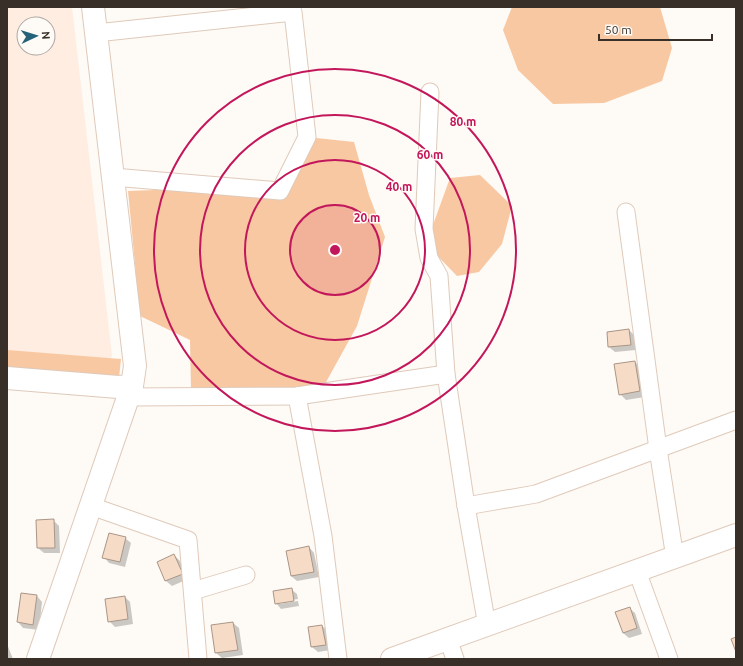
<svg xmlns="http://www.w3.org/2000/svg" width="743" height="666" font-family="Ubuntu,sans-serif">
	<rect width="100%" height="100%" fill="#fefaf6"/>
	<path fill="#feede0" fill-rule="evenodd" d="M7 7H72L112 356 107 364 7 355ZM24 24H48V48H24Z"/>
	<g fill="#f8c8a2">
		<path d="M512 7H660L672 48 662 81 604 103 553 104 518 70 503 30Z"/>
		<path d="M307 137 354 142 369 195 385 237 357 326 320 393 191 389 190 340 140 316 128 191 232 187 280 191Z"/>
		<path d="M480 175 512 206 502 244 479 272 457 276 426 244 450 178Z"/>
		<path d="M7 350 121 359 118 387 7 375Z"/>
	</g>
	<g fill="#0003">
		<path d="M629 330 635 336 636 350 615 352 609 347 608 332Z"/>
		<path d="M635 362 640 367 645 397 626 400 620 394Z"/>
		<path d="M53 520 59 526 60 553H44L38 548Z"/>
		<path d="M125 538 131 543 125 567 109 563 104 557Z"/>
		<path d="M309 547 314 553 319 577 297 581 291 576Z"/>
		<path d="M174 555 180 561 188 579 172 586 166 581 158 562Z"/>
		<path d="M291 589 297 594 298 599 279 602V604L298 601 299 606 281 609 276 603Z"/>
		<path d="M21 594 37 596 42 602 39 630 23 628 18 622Z"/>
		<path d="M125 597 130 602 133 624 115 627 109 621Z"/>
		<path d="M629 608 635 613 642 634 629 638 623 633 616 613Z"/>
		<path d="M233 623 239 628 243 655 222 658 216 653 212 626Z"/>
		<path d="M322 626 328 631 331 650 318 652 312 647 309 628Z"/>
		<path d="M7 644 13 659H7Z"/>
	</g>
	<g fill="#f6dcc7" stroke="#aa9687">
		<path d="M629 329 631 345 608 347 607 332Z"/>
		<path d="M635 361 640 391 619 395 614 364Z"/>
		<path d="M54 519 55 548H37L36 520Z"/>
		<path d="M109 533 126 537 120 562 102 558Z"/>
		<path d="M309 546 314 572 291 576 286 551Z"/>
		<path d="M174 554 183 574 165 581 157 562Z"/>
		<path d="M292 588 294 601 275 604 273 591Z"/>
		<path d="M21 593 37 595 33 625 17 622Z"/>
		<path d="M125 596 128 619 108 622 105 599Z"/>
		<path d="M630 607 637 628 623 633 615 612Z"/>
		<path d="M233 622 238 650 215 653 211 625Z"/>
		<path d="M322 625 326 645 311 647 308 627Z"/>
		<path d="M736 637V652L731 639Z"/>
	</g>
	<g fill="none" stroke-linecap="round" stroke-linejoin="round">
		<defs>
			<g id="minor">
				<path d="M96 33 293 12 307 137 280 191 113 177"/>
				<path d="M430 92 424 229 429 258 439 276 446 374 466 506 487 626"/>
				<path d="M626 212 658 449 675 558"/>
				<path d="M297 396 323 536 338 659"/>
				<path d="M128 397 297 396 446 374"/>
				<path d="M91 506 188 540 198 659"/>
				<path d="M466 506 536 494 736 420"/>
				<path d="M637 571 669 659"/>
				<path d="M193 591 246 575"/>
				<path d="M448 639 455 659"/>
			</g>
			<g id="tertiary">
				<path d="M7 378 118 387 132 386"/>
				<path d="M38 659 132 386 135 366 93 7"/>
				<path d="M392 659 736 535"/>
			</g>
		</defs>
		<use href="#minor" stroke="#dfcaba" stroke-width="19"/>
		<use href="#tertiary" stroke="#dfcaba" stroke-width="24"/>
		<use href="#minor" stroke="#fff" stroke-width="17"/>
		<use href="#tertiary" stroke="#fff" stroke-width="22"/>
	</g>
	<circle cx="335" cy="250" r="45" fill="#c2185b" fill-opacity=".12"/>
	<g fill="none" stroke="#c2185b" stroke-width="2">
		<circle cx="335" cy="250" r="45"/>
		<circle cx="335" cy="250" r="90"/>
		<circle cx="335" cy="250" r="135"/>
		<circle cx="335" cy="250" r="181"/>
	</g>
	<circle cx="335" cy="250" r="6" fill="#c2185b" stroke="#fefaf6" stroke-width="2"/>
	<g font-size="12" text-anchor="middle" font-weight="bold" fill="#c2185b" stroke="#fefaf6" stroke-width="3" stroke-linejoin="round" paint-order="stroke">
		<text x="463" y="126">80 m</text>
		<text x="430" y="159">60 m</text>
		<text x="399" y="191">40 m</text>
		<text x="367" y="222">20 m</text>
	</g>
	<rect width="743" height="666" fill="none" stroke="#372f28" stroke-width="16"/>
	<g transform="translate(36 36) rotate(86)"><circle r="19" fill="#fefaf6" stroke="#aea9a4"/>
	<path d="M0-3L7 15L0 10L-7 15Z" fill="#256279"/>
	<text y="-6" font-size="11" font-weight="bold" text-anchor="middle" fill="#372f28">N</text>
	</g>
	<path d="M599 34v6h113v-6" fill="none" stroke="#372f28" stroke-width="2"/>
	<text x="605" y="34" font-size="12" fill="#372f28" stroke="#fefaf6" stroke-width="3" paint-order="stroke">50 m</text>
</svg>
